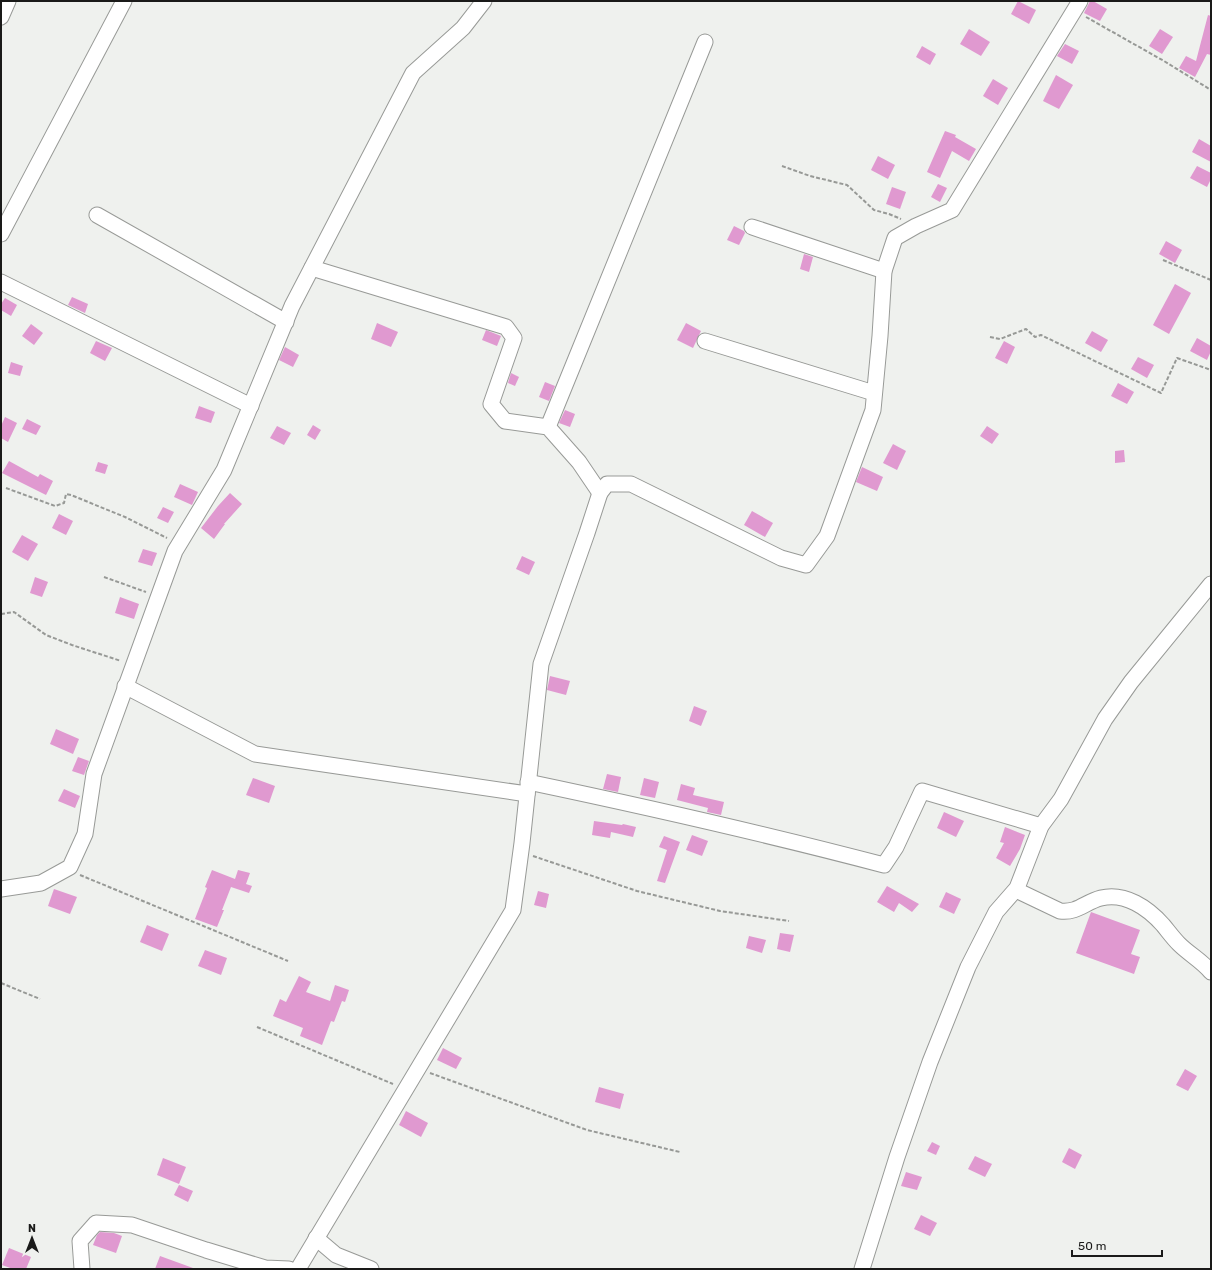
<svg xmlns="http://www.w3.org/2000/svg" width="1212" height="1270" font-family="Rubik,sans-serif">
	<rect width="100%" height="100%" fill="#eff1ee"/>
	<g fill="#e099d0">
		<path d="M1018 1 1036 10 1029 24 1011 14Z"/>
		<path d="M1090 1H1093L1107 9 1100 21 1084 13Z"/>
		<path d="M1208 15 1211 16V55L1207 54 1195 77 1179 68 1186 56 1196 61Z"/>
		<path d="M969 29 990 42 981 56 960 44Z"/>
		<path d="M1160 29 1173 37 1162 54 1149 46Z"/>
		<path d="M1065 44 1079 51 1072 64 1057 56Z"/>
		<path d="M922 46 936 54 930 65 916 57Z"/>
		<path d="M1056 75 1073 85 1059 109 1043 101Z"/>
		<path d="M993 79 1008 88 998 105 983 96Z"/>
		<path d="M945 131 956 135 955 137 976 149 969 161 952 151 940 178 927 172Z"/>
		<path d="M1199 139 1211 146V162L1192 152Z"/>
		<path d="M878 156 895 165 888 179 871 170Z"/>
		<path d="M1197 166 1211 173V179L1207 187 1190 178Z"/>
		<path d="M938 184 947 188 940 202 931 197Z"/>
		<path d="M892 187 906 192 900 209 886 204Z"/>
		<path d="M734 226 744 231 745 233 739 245 727 240Z"/>
		<path d="M1166 241 1182 250 1175 263 1159 254Z"/>
		<path d="M804 254 813 257 809 272 800 269Z"/>
		<path d="M1175 284 1191 293 1169 334 1153 325Z"/>
		<path d="M72 297 88 304 85 313 68 305Z"/>
		<path d="M5 298 17 305 11 316 1 310V304Z"/>
		<path d="M377 323 398 332 391 347 371 339Z"/>
		<path d="M686 323 701 331 693 348 677 340Z"/>
		<path d="M31 324 43 333 34 345 22 336Z"/>
		<path d="M486 330 501 336 497 346 482 340Z"/>
		<path d="M1092 331 1108 340 1101 352 1085 343Z"/>
		<path d="M1197 338 1211 346V351L1207 360 1190 351Z"/>
		<path d="M96 341 112 348 105 361 90 353Z"/>
		<path d="M1004 341 1015 347 1007 364 995 358Z"/>
		<path d="M285 347 299 355 293 367 279 360Z"/>
		<path d="M1138 357 1154 365 1147 378 1131 369Z"/>
		<path d="M11 362 23 366 20 376 8 373Z"/>
		<path d="M511 373 519 377 515 386 508 383Z"/>
		<path d="M545 382 555 386 549 401 539 397Z"/>
		<path d="M1118 383 1134 392 1127 404 1111 396Z"/>
		<path d="M199 406 215 412 211 423 195 418Z"/>
		<path d="M565 410 575 414 570 427 559 423Z"/>
		<path d="M5 417 17 423 8 442 1 438V426Z"/>
		<path d="M27 419 41 426 36 435 22 429Z"/>
		<path d="M313 425 321 430 315 440 307 435Z"/>
		<path d="M277 426 291 433 284 445 270 438Z"/>
		<path d="M987 426 999 434 992 444 980 436Z"/>
		<path d="M893 444 906 451 897 470 883 463Z"/>
		<path d="M1124 450 1125 462 1115 463V451Z"/>
		<path d="M9 461 38 477 40 474 53 481 46 495 2 473Z"/>
		<path d="M98 462 108 465 105 474 95 471Z"/>
		<path d="M862 467 883 477 877 491 856 482Z"/>
		<path d="M180 484 198 492 192 505 174 497Z"/>
		<path d="M230 493 242 504 224 524H225L214 539 201 528 218 506Z"/>
		<path d="M163 507 174 512 168 523 157 518Z"/>
		<path d="M752 511 773 523 765 537 744 525Z"/>
		<path d="M59 514 73 521 66 535 52 528Z"/>
		<path d="M22 535 38 544 28 561 12 552Z"/>
		<path d="M143 549 157 553 152 566 138 562Z"/>
		<path d="M522 556 535 562 529 575 516 569Z"/>
		<path d="M35 577 48 582 42 597 30 593Z"/>
		<path d="M120 597 139 604 134 619 115 613Z"/>
		<path d="M550 676 570 681 566 695 547 690Z"/>
		<path d="M694 706 707 711 701 726 689 721Z"/>
		<path d="M56 729 79 739 73 754 50 744Z"/>
		<path d="M78 757 89 761 84 775 72 771Z"/>
		<path d="M607 774 621 777 618 792 603 789Z"/>
		<path d="M253 778 275 786 269 803 246 795Z"/>
		<path d="M644 778 659 782 655 798 640 795Z"/>
		<path d="M681 784 695 788 693 795 724 802 721 815 707 812 708 808 677 800Z"/>
		<path d="M64 789 80 796 75 808 58 801Z"/>
		<path d="M944 812 964 821 956 837 937 828Z"/>
		<path d="M594 821 622 825 623 824 636 827 633 837 611 832 610 838 592 835Z"/>
		<path d="M1005 827 1025 835 1020 849 1010 866 996 858 1004 843 1000 842Z"/>
		<path d="M692 835 708 841 702 856 686 850Z"/>
		<path d="M664 836 680 842 665 883 657 881 667 850 659 847Z"/>
		<path d="M212 870 235 879 238 870 250 873 246 884 252 886 249 893 231 887 222 910H224L217 927 195 919 207 888 205 887Z"/>
		<path d="M887 886 919 904 912 912 899 903 894 912 877 902Z"/>
		<path d="M54 889 77 897 70 914 48 906Z"/>
		<path d="M538 891 549 894 546 908 534 905Z"/>
		<path d="M946 892 961 899 954 914 939 907Z"/>
		<path d="M1091 912 1140 930 1131 954 1140 957 1134 974 1076 953Z"/>
		<path d="M147 925 169 934 162 951 140 942Z"/>
		<path d="M780 933 794 935 790 952 777 949Z"/>
		<path d="M749 936 766 940 762 953 746 948Z"/>
		<path d="M205 950 227 958 221 975 198 966Z"/>
		<path d="M299 976 311 982 306 992 330 1001 335 985 349 990 345 1002 342 1001 334 1022 331 1021 322 1045 300 1036 303 1028 273 1016 280 999 286 1002Z"/>
		<path d="M443 1048 462 1058 456 1069 437 1060Z"/>
		<path d="M1185 1069 1197 1076 1188 1091 1176 1085Z"/>
		<path d="M599 1087 624 1094 620 1109 595 1102Z"/>
		<path d="M406 1111 428 1123 421 1137 399 1125Z"/>
		<path d="M932 1142 940 1146 936 1155 927 1151Z"/>
		<path d="M1069 1148 1082 1155 1075 1169 1062 1162Z"/>
		<path d="M975 1156 992 1164 985 1177 968 1169Z"/>
		<path d="M163 1158 186 1167 179 1184 157 1175Z"/>
		<path d="M906 1172 922 1177 917 1190 901 1186Z"/>
		<path d="M179 1185 193 1191 188 1202 174 1195Z"/>
		<path d="M921 1215 937 1223 930 1236 914 1229Z"/>
		<path d="M100 1232 114 1233 122 1236 116 1253 93 1245 97 1235Z"/>
		<path d="M9 1248 31 1257 26 1269H13L2 1265Z"/>
		<path d="M160 1256 193 1268V1269H155Z"/>
	</g>
	<g fill="none" stroke-linecap="round" stroke-linejoin="round">
		<defs>
			<g id="minor">
				<path d="M1 17 8 1"/>
				<path d="M97 215 286 322"/>
				<path d="M752 227 884 271"/>
				<path d="M1 234 124 1"/>
				<path d="M312 268 506 327 514 338 491 404 505 421 548 427 579 462 600 493"/>
				<path d="M1 282 251 406"/>
				<path d="M705 341 874 393"/>
				<path d="M548 427 705 42"/>
				<path d="M125 686 255 754 527 794"/>
				<path d="M528 782C647 807 766 834 884 865L896 847 922 791 1041 826"/>
				<path d="M1 889 41 883 70 867 85 834 94 774 175 551 224 470 292 306 413 73 463 28 484 1"/>
				<path d="M1016 890 1060 911C1078 913 1085 902 1101 898 1125 892 1148 908 1163 925 1168 931 1173 938 1179 944 1189 954 1202 961 1211 972"/>
				<path d="M316 1238 336 1255 371 1269"/>
				<path d="M82 1269 80 1241 96 1223 132 1225 206 1250 265 1268 289 1269"/>
				<path d="M298 1269 513 910 522 843 541 664 587 533 600 493 607 484H631L781 558 806 565 827 536 873 410 880 336 884 271 895 238 916 226 952 210 1080 1"/>
				<path d="M862 1269 897 1157 930 1062 968 967 996 912 1017 888 1041 826 1061 799 1105 719 1131 682 1211 584"/>
			</g>
		</defs>
		<use href="#minor" stroke="#989a97" stroke-width="17"/>
		<g stroke="#979996" stroke-width="2" stroke-dasharray="4 2" stroke-linecap="butt">
			<path d="M1086 17 1164 61 1211 90"/>
			<path d="M782 166 810 176 847 185 874 210 889 214 901 219"/>
			<path d="M1163 260 1211 280"/>
			<path d="M990 337 1000 339 1026 329 1035 337 1041 335 1161 393 1177 358 1211 370"/>
			<path d="M6 488 55 506 64 503 66 494 71 495 125 517 167 538"/>
			<path d="M104 577 146 592"/>
			<path d="M1 614 14 612 46 635 72 645 121 661"/>
			<path d="M533 856 637 891 720 911 789 921"/>
			<path d="M80 875 288 961"/>
			<path d="M1 983 40 999"/>
			<path d="M257 1027 393 1084"/>
			<path d="M430 1073 587 1130 680 1152"/>
		</g>
		<use href="#minor" stroke="#fff" stroke-width="15"/>
	</g>
	<rect width="1212" height="1270" fill="none" stroke="#1a1a19" stroke-width="4"/>
	<g transform="translate(32 1238)" stroke="#eff1ee" stroke-width="3" paint-order="stroke">
	<path d="M0-3L7 15L0 10L-7 15Z" fill="#1a1a19"/>
	<text y="-6" font-size="11" font-weight="bold" text-anchor="middle" fill="#1a1a19">N</text>
	</g>
	<path d="M1072 1250v6h90v-6" fill="none" stroke="#1a1a19" stroke-width="2"/>
	<text x="1078" y="1250" font-size="12" fill="#1a1a19" stroke="#eff1ee" stroke-width="3" paint-order="stroke">50 m</text>
</svg>
